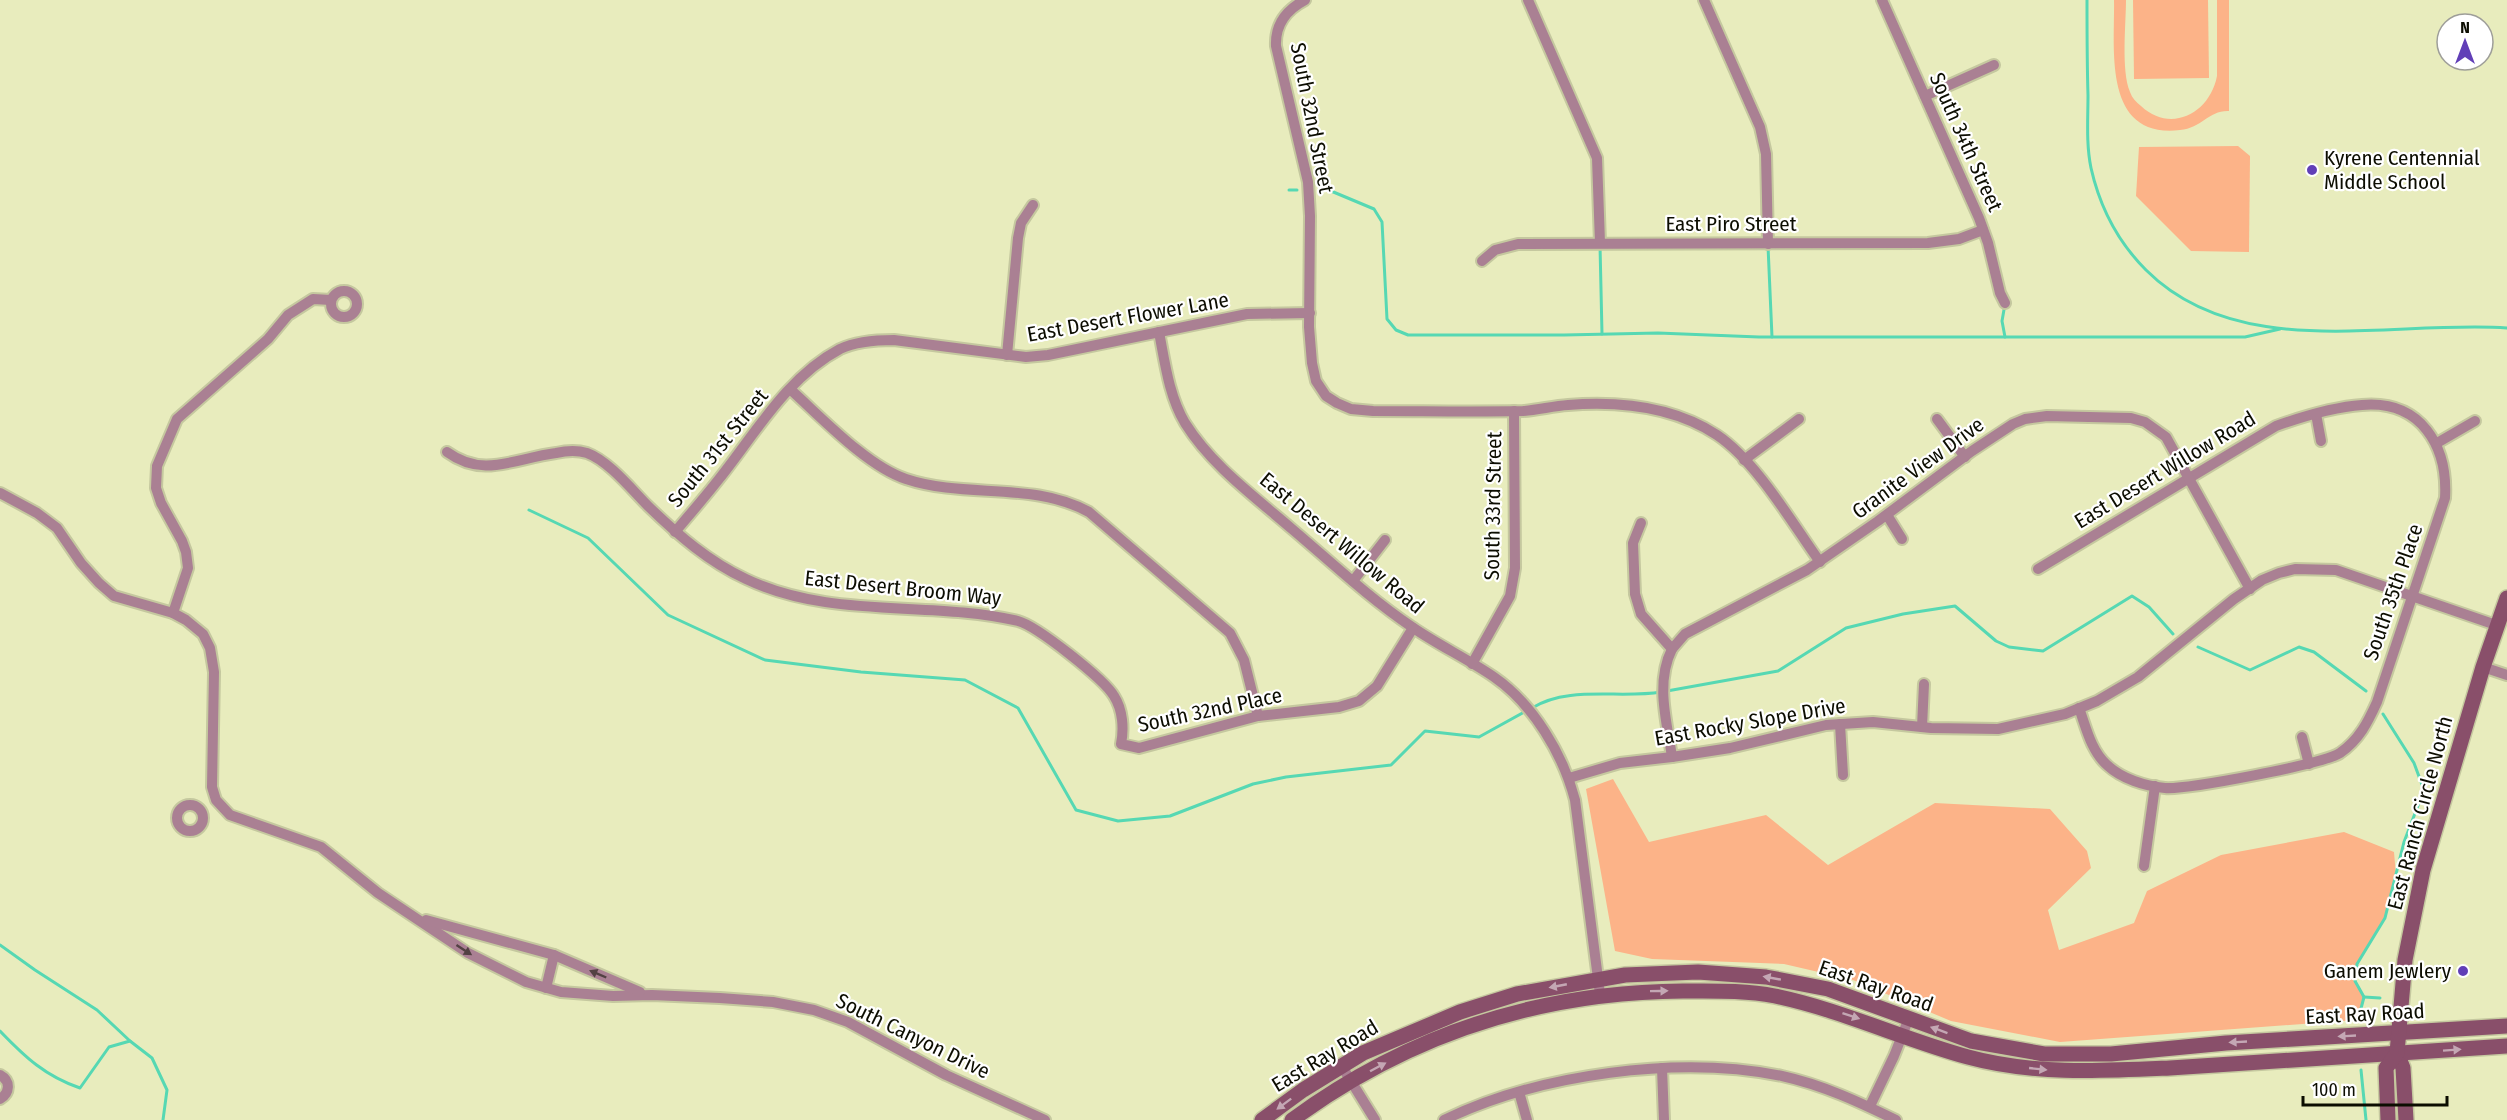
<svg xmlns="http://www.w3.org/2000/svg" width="2507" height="1120" font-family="'Fira Sans Condensed',sans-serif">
	<rect width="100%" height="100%" fill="#e8ecbd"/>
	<g fill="#fcb388">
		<path d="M2114 0H2126C2126 24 2121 70 2130 92 2132 98 2136 102 2141 106 2171 134 2210 113 2217 76V0H2229V111C2209 110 2202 128 2180 130 2102 139 2115 49 2114 0Z"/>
		<path d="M2133 0H2208L2209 78 2134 79Z"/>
		<path d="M2238 146 2250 156 2249 252 2191 251 2136 196 2139 147Z"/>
		<path d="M1613 779 1649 842 1766 815 1828 865 1935 803 2050 809 2087 851 2091 868 2048 910 2059 950 2134 923 2147 891 2221 855 2344 832 2394 852 2396 876 2385 918 2357 964 2356 981 2364 997 2356 1020 2060 1042 1951 1021 1853 980 1784 964 1652 959 1615 951 1586 789Z"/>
	</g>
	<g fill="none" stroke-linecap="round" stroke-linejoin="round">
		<g stroke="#56d8b3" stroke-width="3">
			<path d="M2087 0C2087 32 2087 64 2088 95 2088 119 2086 144 2091 168 2100 208 2117 241 2146 270 2239 363 2389 320 2507 328"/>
			<path d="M1289 190H1297"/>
			<path d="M1331 191 1374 209 1382 222 1387 319 1396 330 1408 335H1564L1658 333 1759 337H2245L2280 329"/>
			<path d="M1600 245 1602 334"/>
			<path d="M1768 246 1772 337"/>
			<path d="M2005 337 2002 321 2005 304"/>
			<path d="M529 510 588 538 668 615 765 660 861 672 965 680 1018 708 1076 810 1118 821 1170 816 1253 784 1286 777 1391 765 1425 731 1479 737 1526 711"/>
			<path d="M2198 647 2250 670 2299 647 2314 652 2366 691"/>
			<path d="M1667 691 1778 671 1846 628 1903 614 1955 606 1996 641 2009 647 2043 651 2132 596 2149 607 2173 634"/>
			<path d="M1532 708C1568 685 1620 699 1661 692"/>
			<path d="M0 945 35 970 97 1010 130 1041"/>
			<path d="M2364 997 2380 998"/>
			<path d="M2358 1020 2364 997 2355 981 2357 964 2385 918 2404 842 2424 790 2414 763 2383 714"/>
			<path d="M0 1031C25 1057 45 1076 80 1088L109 1047 130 1041 152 1058 167 1090 163 1120"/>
			<path d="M2361 1070 2366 1120"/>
		</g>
		<defs>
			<g id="street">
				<path d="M1305 0C1286 10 1275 24 1276 46L1308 182 1310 216 1309 327 1312 363 1316 381 1326 396 1337 403 1351 409 1373 411C1423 411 1473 412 1523 411 1538 410 1553 406 1568 405 1619 401 1674 407 1717 435 1757 462 1792 523 1820 562"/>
				<path d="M1528 0 1597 158 1600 243"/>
				<path d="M1704 0 1760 127 1766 154 1768 244"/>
				<path d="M1882 0 1979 218 1988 243 2000 293 2005 303"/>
				<path d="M1925 96 1994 65"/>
				<path d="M1482 261 1495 250 1518 244 1928 243 1959 239 1983 230"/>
				<circle cx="344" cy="304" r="13"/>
				<path d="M1159 332C1165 363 1169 396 1185 423 1212 466 1254 496 1292 529 1331 562 1369 598 1412 627 1438 645 1468 659 1494 677 1533 704 1563 754 1575 800L1600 994"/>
				<path d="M1007 355 1018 238 1021 223 1033 205"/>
				<path d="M791 390C822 418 867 466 906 479 966 499 1032 481 1089 512L1230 633 1244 660 1258 716"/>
				<path d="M2316 414 2321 441"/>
				<path d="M1937 419 1965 457"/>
				<path d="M2437 443 2475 421"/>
				<path d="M447 452C484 479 515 458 556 453 565 451 577 450 587 453 609 461 632 490 648 506 678 535 709 562 746 579 832 620 929 600 1018 621 1037 626 1104 679 1114 696 1123 710 1124 729 1121 744L1139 748 1258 716 1339 707 1359 701 1377 686 1413 628"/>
				<path d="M1744 460 1799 419"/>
				<path d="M0 493 37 513 57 528 81 563 99 583 114 596 173 613 186 620 203 634 210 648 214 672 212 787 216 800 230 815 321 847 378 893 468 953 526 982 561 992 613 996 652 995 720 998 773 1002 814 1010 848 1022 946 1075 1045 1120"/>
				<path d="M1887 515 1902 539"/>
				<path d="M1641 523 1633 543 1635 594 1641 614 1672 649C1655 683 1667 722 1672 757"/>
				<path d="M675 532C690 514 705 497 719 479 755 434 787 377 840 349 857 341 876 340 894 340L1026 357 1048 355 1247 314 1310 313"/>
				<path d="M2038 569 2276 426C2304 416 2333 407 2362 405 2421 400 2448 446 2445 498L2377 702C2368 722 2359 740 2340 753 2323 764 2186 790 2165 788 2145 786 2122 779 2107 765 2091 751 2086 727 2079 708"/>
				<path d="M1353 581 1385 540"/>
				<path d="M173 613 188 568 186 552 182 541 161 503 156 488 157 466 177 419 268 339 288 315 313 299 331 300"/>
				<path d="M1672 649 1685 634 1807 570 1878 521 1972 451 2013 424 2025 419 2047 416 2131 418 2145 422 2166 437 2250 589"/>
				<path d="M1472 664 1510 596 1515 568 1514 411"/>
				<path d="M2483 667 2507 675"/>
				<path d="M1840 724 1843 775"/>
				<path d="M1922 727 1924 684"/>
				<path d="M2302 737 2309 764"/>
				<path d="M1569 778 1620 763 1672 757 1730 748 1826 725 1873 722 1931 728 1998 729 2065 714 2097 701 2138 677 2234 599 2262 580 2279 573 2295 569 2336 570 2496 625"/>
				<circle cx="190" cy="818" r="13"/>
				<path d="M2144 866 2155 786"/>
				<path d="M426 920 554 955 640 992"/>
				<path d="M546 988 554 955"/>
				<path d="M1341 1065 1375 1120"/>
				<path d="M1662 1068 1664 1120"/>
				<path d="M0 1075C11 1081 10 1093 0 1099"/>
				<path d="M1519 1092 1527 1120"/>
				<path d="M1870 1106 1894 1056 1909 1018"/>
				<path d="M1444 1120C1539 1074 1678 1055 1782 1076 1823 1085 1859 1102 1896 1120"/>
			</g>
			<g id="secondary">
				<path d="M2397 1053 2403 1068 2406 1120"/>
				<path d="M1262 1120 1303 1090 1363 1053 1460 1012 1517 994 1625 975 1698 972 1766 977 1828 989 1971 1041 2044 1054H2111L2226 1043 2507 1026"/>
				<path d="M1292 1120C1409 1034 1539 992 1683 991 1714 991 1745 990 1775 996 1842 1010 1902 1039 1968 1057 2034 1075 2103 1071 2170 1068L2507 1046"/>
				<path d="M2388 1120 2386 1068 2397 1053 2405 960 2423 870 2483 667 2507 598"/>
			</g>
		</defs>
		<use href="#street" stroke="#c5c89f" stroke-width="14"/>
		<use href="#secondary" stroke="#c5c89f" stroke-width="18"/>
		<use href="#street" stroke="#aa8093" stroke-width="10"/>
		<use href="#secondary" stroke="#894f6a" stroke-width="15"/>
	</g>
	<defs><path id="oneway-solid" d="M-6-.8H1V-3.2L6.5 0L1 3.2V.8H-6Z" transform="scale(1.5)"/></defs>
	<g fill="#534143">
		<use href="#oneway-solid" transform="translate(464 950) rotate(33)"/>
		<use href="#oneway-solid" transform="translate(598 974) rotate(-157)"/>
	</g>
	<g fill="#c4a7b4">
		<use href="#oneway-solid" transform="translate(1772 978) rotate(-170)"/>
		<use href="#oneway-solid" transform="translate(1558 986) rotate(169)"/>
		<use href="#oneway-solid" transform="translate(1659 991) rotate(-1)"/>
		<use href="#oneway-solid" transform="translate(1851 1016) rotate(18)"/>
		<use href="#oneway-solid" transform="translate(1939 1030) rotate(-160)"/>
		<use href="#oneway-solid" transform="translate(2347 1036) rotate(177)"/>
		<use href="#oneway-solid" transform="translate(2238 1042) rotate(177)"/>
		<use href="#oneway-solid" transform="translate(2452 1050) rotate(-4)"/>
		<use href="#oneway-solid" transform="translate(1378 1067) rotate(-28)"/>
		<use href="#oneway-solid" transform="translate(2038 1069) rotate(6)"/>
		<use href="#oneway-solid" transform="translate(1284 1104) rotate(143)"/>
	</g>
	<g fill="#613fb7" stroke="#fff" stroke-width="2">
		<circle cx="2312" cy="170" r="6"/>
		<circle cx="2463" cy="971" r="6"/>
	</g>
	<g text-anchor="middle" stroke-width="4.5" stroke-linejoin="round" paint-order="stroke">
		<g font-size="21" fill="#0c0d01" stroke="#fff">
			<text transform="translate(1312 118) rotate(79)" y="7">South 32nd Street</text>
			<text transform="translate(1966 142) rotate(66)" y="7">South 34th Street</text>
			<text x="1731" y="231">East Piro Street</text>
			<text transform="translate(1128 317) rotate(-10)" y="7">East Desert Flower Lane</text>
			<text transform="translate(718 448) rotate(-51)" y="7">South 31st Street</text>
			<text transform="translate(1918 468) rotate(-36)" y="7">Granite View Drive</text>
			<text transform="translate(2165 470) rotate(-31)" y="7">East Desert Willow Road</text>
			<text transform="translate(1493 506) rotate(-89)" y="7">South 33rd Street</text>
			<text transform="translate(1342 543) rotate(40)" y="7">East Desert Willow Road</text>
			<text transform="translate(903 588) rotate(6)" y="7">East Desert Broom Way</text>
			<text transform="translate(2393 592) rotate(-71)" y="7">South 35th Place</text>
			<text transform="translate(1210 710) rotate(-12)" y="7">South 32nd Place</text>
			<text transform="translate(1750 722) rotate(-10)" y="7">East Rocky Slope Drive</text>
			<text transform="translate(2420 813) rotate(-75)" y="7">East Ranch Circle North</text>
			<text transform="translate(1876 986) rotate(19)" y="7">East Ray Road</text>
			<text transform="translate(2365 1014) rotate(-3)" y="7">East Ray Road</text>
			<text transform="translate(913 1036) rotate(26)" y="7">South Canyon Drive</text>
			<text transform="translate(1325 1056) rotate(-31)" y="7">East Ray Road</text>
		</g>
		<g font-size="21" fill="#0c0d01" stroke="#fff" text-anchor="start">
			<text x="2324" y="165">Kyrene Centennial<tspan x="2324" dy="24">Middle School</tspan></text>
			<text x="2451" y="978" text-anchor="end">Ganem Jewlery</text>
		</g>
	</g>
	<g transform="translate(2465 42)"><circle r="28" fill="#ffffff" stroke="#9e9e99" stroke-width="1.5"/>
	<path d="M0-4.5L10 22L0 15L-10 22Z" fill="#613fb7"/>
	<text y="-9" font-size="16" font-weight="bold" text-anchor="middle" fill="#0c0d01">N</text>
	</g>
	<path d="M2303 1096v9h144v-9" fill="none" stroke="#0c0d01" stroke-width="3"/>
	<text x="2312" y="1096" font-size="18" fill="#0c0d01" stroke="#ffffff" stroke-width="4.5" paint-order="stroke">100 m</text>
</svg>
